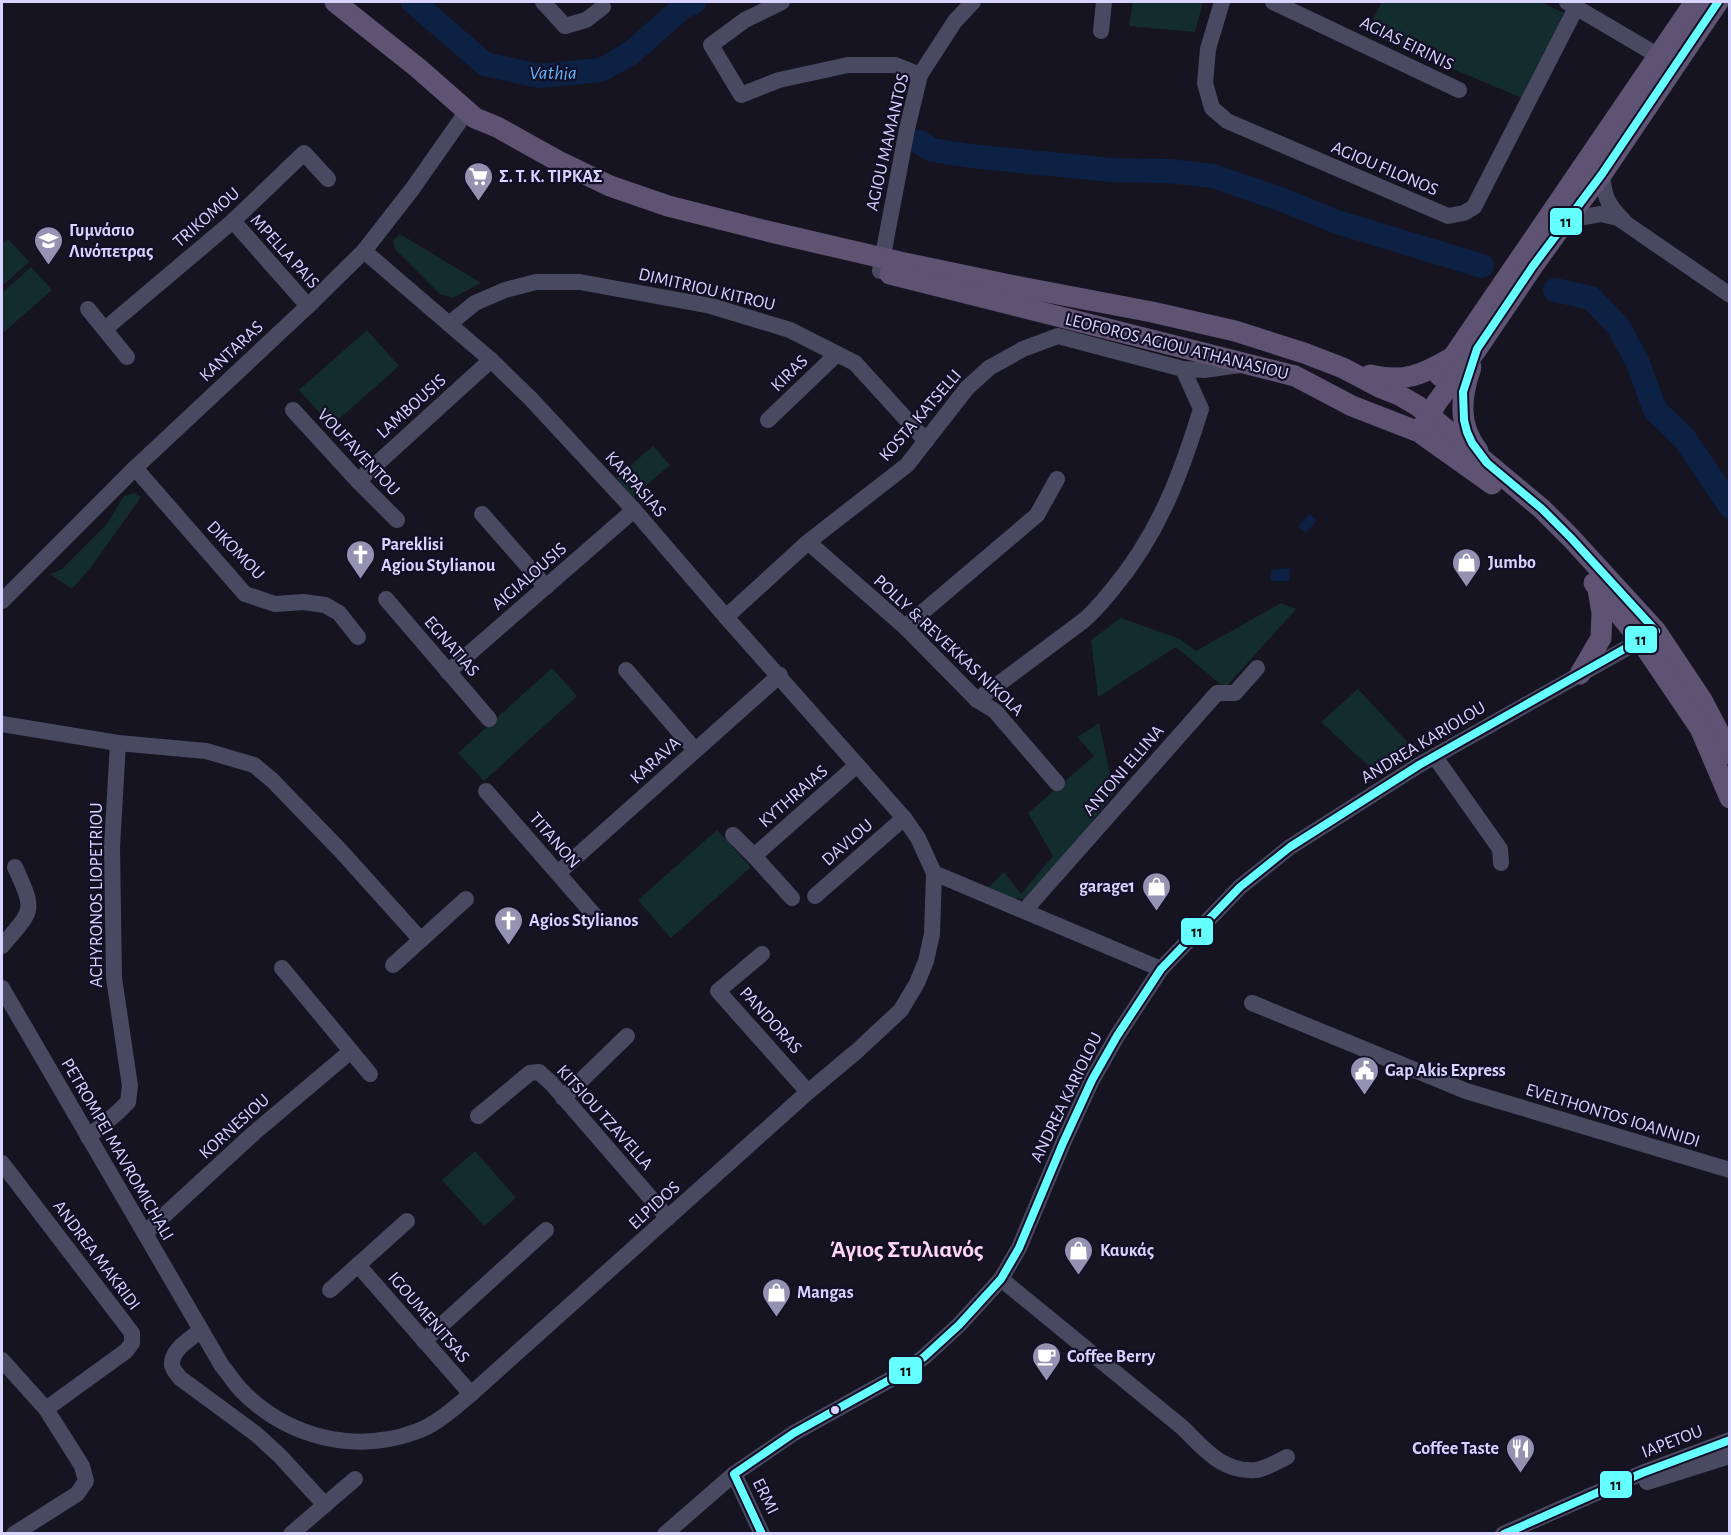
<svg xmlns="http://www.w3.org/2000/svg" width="1731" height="1535" font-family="'Alegreya Sans',sans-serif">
	<rect width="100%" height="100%" fill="#161421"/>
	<g fill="#132c2d">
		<path d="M1133 2H1203L1195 32 1129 26Z"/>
		<path d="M1382 2H1541L1564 13 1524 99 1366 32Z"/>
		<path d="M400 234 481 283 453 298 440 294 395 249 393 241Z"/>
		<path d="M8 239 29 262 2 286V245Z"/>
		<path d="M31 267 52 290 4 332 2 329V293Z"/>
		<path d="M367 330 399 366 331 426 299 390Z"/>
		<path d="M653 446 670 465 633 497 616 478Z"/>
		<path d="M134 493 141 497 91 567 72 589 50 574 62 569 106 525 124 496Z"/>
		<path d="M1281 603 1296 609 1225 688 1176 647 1098 697 1091 640 1121 618 1180 639 1196 651Z"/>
		<path d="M552 668 577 696 484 781 458 753Z"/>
		<path d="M1358 689 1411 746 1373 770 1321 722Z"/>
		<path d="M1099 723 1114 793 1031 900 1001 897 983 888 990 886 1004 872 1021 894 1053 856 1028 813 1094 756 1077 737Z"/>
		<path d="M717 830 751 867 671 938 638 900Z"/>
		<path d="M475 1151 516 1198 484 1226 442 1180Z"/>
	</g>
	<g fill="#0d2144">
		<path d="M1309 514 1317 520 1306 533 1298 527Z"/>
		<path d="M1290 568 1289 581H1271V570Z"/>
	</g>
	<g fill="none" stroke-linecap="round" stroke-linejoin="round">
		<g stroke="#0d2144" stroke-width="24">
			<path d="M413 2 485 64 539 76 601 70 631 53 683 7 694 2"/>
			<path d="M919 142 932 150 970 156 1111 170 1168 171 1213 176 1283 200 1337 222 1482 266"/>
			<path d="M1555 290 1591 298 1618 326 1638 363 1655 410 1685 439 1730 506"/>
		</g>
		<g stroke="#4a4962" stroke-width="16">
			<path d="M543 2 565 26 586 20 603 7"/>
			<path d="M782 2 745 20 711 45 741 95 779 80 848 65H895L920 75"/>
			<path d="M1222 2 1208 49 1205 83 1212 108 1227 121 1448 216 1464 213 1474 207 1576 8"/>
			<path d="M1273 2 1459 90"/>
			<path d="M1567 2 1657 55"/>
			<path d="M1101 31 1104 2"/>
			<path d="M1602 174C1604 196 1607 204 1623 220"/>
			<path d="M1566 220 1601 214 1618 218 1730 295"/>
			<path d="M233 221 308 306"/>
			<path d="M880 271 907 129 920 75 955 21 973 2"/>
			<path d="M88 309 127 357"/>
			<path d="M449 324 475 303 505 290 536 282H580L711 306 790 330 855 363 926 441"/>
			<path d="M105 329 233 221 304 153 328 179"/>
			<path d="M293 410 358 481 397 520"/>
			<path d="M768 420 837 354"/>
			<path d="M135 468 245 594 275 604 303 602 325 605 339 613 358 637"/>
			<path d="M358 481 491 360"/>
			<path d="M482 514 546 587"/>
			<path d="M808 542 905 627 977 700 995 711 1057 783"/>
			<path d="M386 599 489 719"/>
			<path d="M2 601 135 468 308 306 364 251 413 188 467 111"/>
			<path d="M726 617 808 542 907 465 967 388 989 368 1023 349 1058 336 1183 369 1204 370 1240 365"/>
			<path d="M905 627 1037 515 1057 479"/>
			<path d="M626 670 695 750"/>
			<path d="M448 672 634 510"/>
			<path d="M977 700 1083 621C1094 612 1103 601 1112 590 1158 535 1180 477 1201 409L1183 369"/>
			<path d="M2 724 118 743 206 751 254 765 272 780 340 850 421 940"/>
			<path d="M1435 757 1500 849 1501 863"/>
			<path d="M486 791 595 916"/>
			<path d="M733 835 754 856 857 765"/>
			<path d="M754 856 792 898"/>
			<path d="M558 873 780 675"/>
			<path d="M934 873 1161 969"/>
			<path d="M815 896 904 818"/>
			<path d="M1025 910 1217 693H1235L1257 668"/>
			<path d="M2 946C33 909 36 913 15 867"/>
			<path d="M762 954 718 991 808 1092"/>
			<path d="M393 965 466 899"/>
			<path d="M282 968 370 1074"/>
			<path d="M2 988 222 1366C229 1374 235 1384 242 1391 287 1437 354 1454 415 1432 436 1425 454 1408 471 1394L808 1092 857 1051 901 1010 917 983 926 961 932 934 934 873 918 838 904 818 726 617 634 510 531 399 491 360 364 251"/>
			<path d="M1252 1003 1466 1091 1730 1170"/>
			<path d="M563 1098 627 1036"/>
			<path d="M478 1116 530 1073 539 1072 552 1084 668 1218"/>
			<path d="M88 1137 118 1112 128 1102 130 1086 114 978 112 847 118 743"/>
			<path d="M2 1163 132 1333V1343L126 1351 46 1409"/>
			<path d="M145 1233 254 1133 351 1051"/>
			<path d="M358 1265 407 1221"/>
			<path d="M1001 1279 1183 1428C1204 1449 1223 1473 1256 1470 1266 1469 1278 1461 1287 1457"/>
			<path d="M330 1290 358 1265 471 1394"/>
			<path d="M201 1330C191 1339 171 1349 172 1365 173 1370 177 1374 180 1378L256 1434 280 1456 325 1505"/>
			<path d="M424 1341 546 1230"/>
			<path d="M2 1360 46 1409 82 1466 86 1481 77 1494 14 1534"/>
			<path d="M734 1474 762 1534"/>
			<path d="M1647 1482 1730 1456"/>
			<path d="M291 1534 355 1479"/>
			<path d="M665 1534 734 1474 794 1433 902 1373 924 1357 959 1325 1001 1279 1019 1248 1063 1143 1092 1080 1117 1036 1161 969 1240 887 1290 847 1419 765 1650 635"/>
			<path d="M1503 1534 1642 1473 1730 1440"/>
		</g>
		<g stroke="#5e5373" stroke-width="21">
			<path d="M335 2 418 68 475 118 497 127 558 161 610 186 668 206 771 232 900 262 1010 285 1152 312 1235 331 1304 353 1343 368 1379 387 1399 395 1418 406 1487 463 1542 509 1571 538 1656 631 1702 700 1730 754"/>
			<path d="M890 274 1295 376 1352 406 1419 432 1492 484"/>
			<path d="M1471 367C1461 396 1457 424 1478 451"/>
			<path d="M1370 375C1404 383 1422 375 1451 358"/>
			<path d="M1440 376 1695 2"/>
			<path d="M1423 426 1437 402 1477 349 1533 266 1566 220 1602 174 1718 2"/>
			<path d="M1594 583 1641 641 1700 728 1730 798"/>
			<path d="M1580 674 1601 638 1602 613 1598 589"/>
		</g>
		<defs>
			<g id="bus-1">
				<path d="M762 1534 734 1474 794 1433 902 1373 924 1357 959 1325 1001 1279 1019 1248 1063 1143 1092 1080 1117 1036 1161 969 1240 887 1290 847 1419 765 1656 631 1571 538 1542 509 1487 463 1472 443 1467 432 1464 420 1463 392 1477 349 1533 266 1602 174 1718 2"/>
				<path d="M1504 1534 1642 1473 1730 1440"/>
			</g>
		</defs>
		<use href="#bus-1" stroke="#130f26" stroke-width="12"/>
		<use href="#bus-1" stroke="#6ff" stroke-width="8"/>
	</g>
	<defs>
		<symbol id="supermarket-pin" viewBox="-11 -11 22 30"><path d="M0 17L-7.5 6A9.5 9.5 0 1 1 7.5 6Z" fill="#9591b1" stroke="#130f26"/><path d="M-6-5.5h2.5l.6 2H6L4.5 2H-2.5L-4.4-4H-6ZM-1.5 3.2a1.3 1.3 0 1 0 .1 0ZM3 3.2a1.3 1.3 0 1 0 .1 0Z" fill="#fff"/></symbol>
		<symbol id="school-pin" viewBox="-11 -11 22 30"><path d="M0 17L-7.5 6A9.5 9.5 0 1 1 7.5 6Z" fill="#9591b1" stroke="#130f26"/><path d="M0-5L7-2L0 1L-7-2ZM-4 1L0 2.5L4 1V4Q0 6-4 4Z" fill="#fff"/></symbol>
		<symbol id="church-pin" viewBox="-11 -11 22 30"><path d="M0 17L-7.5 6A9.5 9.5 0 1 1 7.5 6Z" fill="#9591b1" stroke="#130f26"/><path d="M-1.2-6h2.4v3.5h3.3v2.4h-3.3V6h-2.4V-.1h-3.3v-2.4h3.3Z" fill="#fff"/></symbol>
		<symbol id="shop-pin" viewBox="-11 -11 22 30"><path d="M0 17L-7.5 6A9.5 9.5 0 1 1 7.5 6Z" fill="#9591b1" stroke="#130f26"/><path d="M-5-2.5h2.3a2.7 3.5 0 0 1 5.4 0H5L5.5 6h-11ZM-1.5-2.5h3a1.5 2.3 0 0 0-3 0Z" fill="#fff"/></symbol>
		<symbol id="civic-pin" viewBox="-11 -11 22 30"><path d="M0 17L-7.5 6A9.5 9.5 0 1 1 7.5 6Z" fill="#9591b1" stroke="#130f26"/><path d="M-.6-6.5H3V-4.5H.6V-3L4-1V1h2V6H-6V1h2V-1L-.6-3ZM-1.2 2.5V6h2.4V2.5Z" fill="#fff"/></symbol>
		<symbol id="cafe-pin" viewBox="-11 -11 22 30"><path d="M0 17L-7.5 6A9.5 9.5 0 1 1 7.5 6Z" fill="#9591b1" stroke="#130f26"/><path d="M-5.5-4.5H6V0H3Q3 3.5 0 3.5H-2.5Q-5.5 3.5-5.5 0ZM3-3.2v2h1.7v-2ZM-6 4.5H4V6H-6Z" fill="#fff"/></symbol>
		<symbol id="restaurant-pin" viewBox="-11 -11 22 30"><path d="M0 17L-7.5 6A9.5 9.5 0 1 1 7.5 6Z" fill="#9591b1" stroke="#130f26"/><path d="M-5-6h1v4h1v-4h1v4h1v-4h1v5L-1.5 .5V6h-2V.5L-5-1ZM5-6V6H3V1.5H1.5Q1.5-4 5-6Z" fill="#fff"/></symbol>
	</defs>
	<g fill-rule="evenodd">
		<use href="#supermarket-pin" x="462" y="160" width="33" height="45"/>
		<use href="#school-pin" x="32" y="224" width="33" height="45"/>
		<use href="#church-pin" x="344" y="538" width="33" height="45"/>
		<use href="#shop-pin" x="1450" y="546" width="33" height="45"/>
		<use href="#shop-pin" x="1140" y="870" width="33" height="45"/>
		<use href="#church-pin" x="492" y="904" width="33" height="45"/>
		<use href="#civic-pin" x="1348" y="1054" width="33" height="45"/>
		<use href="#shop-pin" x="1062" y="1234" width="33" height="45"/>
		<use href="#shop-pin" x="760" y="1276" width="33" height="45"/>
		<use href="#cafe-pin" x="1030" y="1340" width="33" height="45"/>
		<use href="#restaurant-pin" x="1504" y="1432" width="33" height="45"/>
	</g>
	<circle fill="#d9d4ff" stroke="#130f26" stroke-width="2" cx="835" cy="1410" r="5"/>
	<g text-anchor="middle" stroke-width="4.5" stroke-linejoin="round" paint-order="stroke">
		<g font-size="18" fill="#d9d4ff" stroke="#130f26">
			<text transform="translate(1407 43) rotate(26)" y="6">AGIAS EIRINIS</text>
			<text transform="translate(887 142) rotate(-77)" y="6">AGIOU MAMANTOS</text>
			<text transform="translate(1385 168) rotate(23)" y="6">AGIOU FILONOS</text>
			<text transform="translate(206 217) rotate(-41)" y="6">TRIKOMOU</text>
			<text transform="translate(285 251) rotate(48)" y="6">MPELLA PAIS</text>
			<text transform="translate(707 289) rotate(13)" y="6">DIMITRIOU KITROU</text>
			<text transform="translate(1177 346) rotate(14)" y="6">LEOFOROS AGIOU ATHANASIOU</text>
			<text transform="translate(231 351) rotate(-43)" y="6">KANTARAS</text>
			<text transform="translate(789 373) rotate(-44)" y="6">KIRAS</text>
			<text transform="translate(411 406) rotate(-42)" y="6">LAMBOUSIS</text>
			<text transform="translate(920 415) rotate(-49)" y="6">KOSTA KATSELLI</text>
			<text transform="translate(359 452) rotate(47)" y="6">VOUFAVENTOU</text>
			<text transform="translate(636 484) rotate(48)" y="6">KARPASIAS</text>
			<text transform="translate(236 550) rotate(46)" y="6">DIKOMOU</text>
			<text transform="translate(529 576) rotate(-41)" y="6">AIGIALOUSIS</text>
			<text transform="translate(949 645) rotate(43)" y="6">POLLY &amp; REVEKKAS NIKOLA</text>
			<text transform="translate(452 646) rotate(49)" y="6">EGNATIAS</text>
			<text transform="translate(1423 742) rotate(-31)" y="6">ANDREA KARIOLOU</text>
			<text transform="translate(655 760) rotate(-42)" y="6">KARAVA</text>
			<text transform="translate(1123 770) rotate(-49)" y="6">ANTONI ELLINA</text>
			<text transform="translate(793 796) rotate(-41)" y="6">KYTHRAIAS</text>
			<text transform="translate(555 840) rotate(49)" y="6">TITANON</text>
			<text transform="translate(847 842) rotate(-41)" y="6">DAVLOU</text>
			<text transform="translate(96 895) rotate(-90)" y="6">ACHYRONOS LIOPETRIOU</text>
			<text transform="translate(771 1020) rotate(48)" y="6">PANDORAS</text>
			<text transform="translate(1066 1097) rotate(-64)" y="6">ANDREA KARIOLOU</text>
			<text transform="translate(1613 1115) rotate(17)" y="6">EVELTHONTOS IOANNIDI</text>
			<text transform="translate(605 1117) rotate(48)" y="6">KITSIOU TZAVELLA</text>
			<text transform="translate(234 1126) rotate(-42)" y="6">KORNESIOU</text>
			<text transform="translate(118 1149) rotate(60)" y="6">PETROMPEI MAVROMICHALI</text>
			<text transform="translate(654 1205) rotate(-42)" y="6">ELPIDOS</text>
			<text transform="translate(97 1255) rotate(53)" y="6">ANDREA MAKRIDI</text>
			<text transform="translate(429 1317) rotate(49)" y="6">IGOUMENITSAS</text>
			<text transform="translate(1672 1441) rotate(-21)" y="6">IAPETOU</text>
			<text transform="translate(766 1496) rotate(64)" y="6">ERMI</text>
		</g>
		<g font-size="18" font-weight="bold" fill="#d9d4ff" stroke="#130f26" text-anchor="start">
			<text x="499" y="182">Σ. Τ. Κ. ΤΙΡΚΑΣ</text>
			<text x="69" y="236">Γυμνάσιο<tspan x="69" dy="21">Λινόπετρας</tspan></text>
			<text x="381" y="550">Pareklisi<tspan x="381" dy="21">Agiou Stylianou</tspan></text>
			<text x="1488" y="568">Jumbo</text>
			<text x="1135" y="892" text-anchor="end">garage1</text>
			<text x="529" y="926">Agios Stylianos</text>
			<text x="1385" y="1076">Gap Akis Express</text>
			<text x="1100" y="1256">Καυκάς</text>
			<text x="797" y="1298">Mangas</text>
			<text x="1067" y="1362">Coffee Berry</text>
			<text x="1499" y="1454" text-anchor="end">Coffee Taste</text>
		</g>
		<g font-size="20" font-style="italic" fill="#62b6ff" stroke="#130f26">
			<text x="553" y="79">Vathia</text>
		</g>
		<g font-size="24" font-weight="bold" fill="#ffd6f0" stroke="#130f26">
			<text x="907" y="1257">Άγιος Στυλιανός</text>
		</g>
	</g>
	<g stroke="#130f26" stroke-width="2">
		<rect x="1549" y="207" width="34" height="29" rx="6" fill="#6ff"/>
		<rect x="1624" y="625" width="34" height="29" rx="6" fill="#6ff"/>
		<rect x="1180" y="917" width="34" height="29" rx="6" fill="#6ff"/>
		<rect x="888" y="1356" width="35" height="29" rx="6" fill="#6ff"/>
		<rect x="1599" y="1470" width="34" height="29" rx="6" fill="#6ff"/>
	</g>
	<g font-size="16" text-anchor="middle" font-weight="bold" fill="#111">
		<text x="1566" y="227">11</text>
		<text x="1641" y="645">11</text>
		<text x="1197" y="937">11</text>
		<text x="906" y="1376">11</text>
		<text x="1616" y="1490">11</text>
	</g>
	<rect width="1731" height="1535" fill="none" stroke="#d9d4ff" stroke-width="6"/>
</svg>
